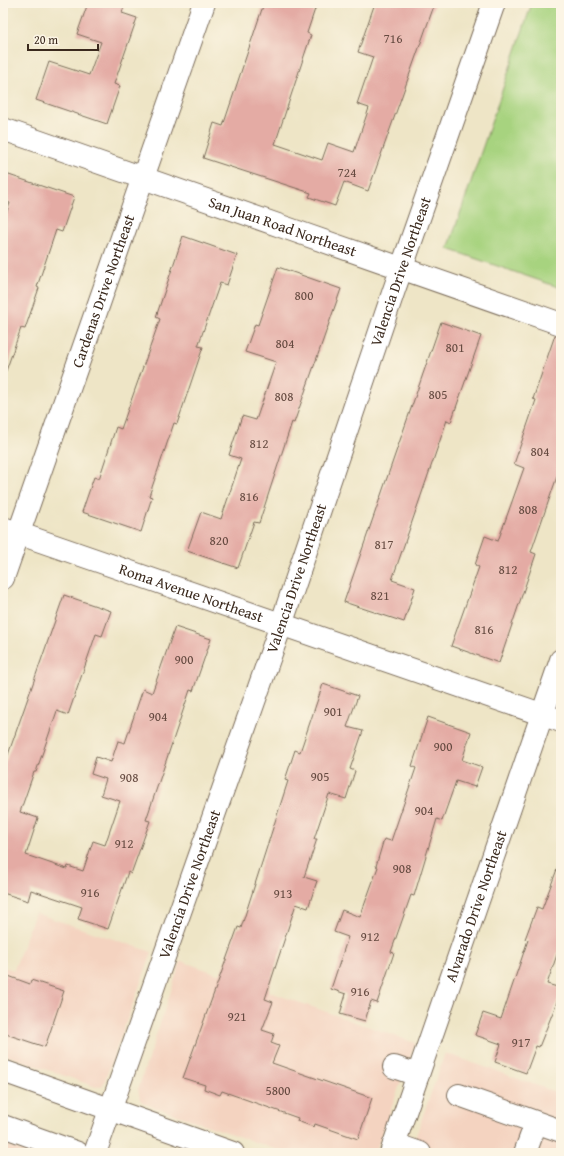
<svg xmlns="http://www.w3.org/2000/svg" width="564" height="1156" font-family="'Gentium Book Plus',serif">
	<rect width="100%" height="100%" fill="#fcf5e5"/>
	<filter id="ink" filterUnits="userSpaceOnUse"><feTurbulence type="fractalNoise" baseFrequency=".025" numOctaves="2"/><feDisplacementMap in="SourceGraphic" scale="8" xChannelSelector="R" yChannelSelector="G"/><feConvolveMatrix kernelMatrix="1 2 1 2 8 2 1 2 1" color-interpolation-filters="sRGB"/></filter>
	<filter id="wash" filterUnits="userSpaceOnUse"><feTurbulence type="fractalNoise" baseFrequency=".012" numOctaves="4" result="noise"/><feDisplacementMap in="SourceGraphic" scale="16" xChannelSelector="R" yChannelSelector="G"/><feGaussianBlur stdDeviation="0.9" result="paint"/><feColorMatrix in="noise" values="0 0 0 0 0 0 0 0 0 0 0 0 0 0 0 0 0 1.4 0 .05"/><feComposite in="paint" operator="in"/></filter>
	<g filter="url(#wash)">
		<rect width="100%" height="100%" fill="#eee5c6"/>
		<g fill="#f4d3c0">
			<path d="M35 913 152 952 103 1085 96 1087 3 1054V967L14 970Z"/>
			<path d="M181 961 415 1043 375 1153H286L146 1104 140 1100 138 1089Z"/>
			<path d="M445 1053 561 1094V1153H410Z"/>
			<path d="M3 1144 30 1153H3Z"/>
		</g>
		<path fill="#a7d37f" stroke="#717e4e" d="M532 3H561V288L448 249Z"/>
		<g id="blocks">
			<g fill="#e4aba4">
				<path d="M88 3H125L122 13 137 18 114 84 120 86 107 124 36 100 49 62 89 75 101 42 77 34Z"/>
				<path d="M264 3H317L307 33 311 35 275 144 322 160 328 143 354 152 369 108 357 104 373 57 358 52 375 3H435L368 191 344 182 335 206 309 197 311 193 203 158 214 123 223 126Z"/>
				<path d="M3 173 74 197 62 232 56 230 37 287 39 288 25 329 21 328 6 371H3V222L10 203 3 201Z"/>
				<path d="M183 236 237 255 227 285 220 283 198 346 203 347 177 424 174 423 149 496 152 497 141 532 82 512 94 477 99 479 116 427 121 429 160 319 156 317Z"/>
				<path d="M278 267 341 289 294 423 292 422 259 523 254 522 238 568 187 551 201 512 221 519 241 459 229 455 242 416 256 420 276 362 245 352 255 324 258 325Z"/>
				<path d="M441 322 481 336 451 422 447 420 392 580 415 588 404 622 344 602Z"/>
				<path d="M555 335 561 336V465L531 552 536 554 499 663 451 646 479 567 475 565 485 536 498 541 524 468 514 464 536 400 533 399Z"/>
				<path d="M64 595 111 611 102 636 96 634 68 715 57 711 36 772H34L20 812 38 818 26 855 67 869 68 866 83 871 93 841 105 845 120 801 101 795 106 779 91 774 96 757 111 762 118 741 125 743 143 689 152 693 175 627 211 639 193 691 190 690 146 820 150 821 131 874 128 872 108 929 78 919 82 907 31 890 28 901 3 893V769Z"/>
				<path d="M323 684 358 696 347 727 363 731 350 769 355 771 346 799 329 794 314 839H317L304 877 317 881 308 908 296 904 265 999 273 1002 262 1030 274 1034 271 1043 279 1046 272 1063 372 1098 358 1139 315 1124 314 1127 297 1121 298 1118 222 1091 220 1095 204 1089 205 1085 183 1078 238 927 241 928 288 781 285 780 295 750 300 752Z"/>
				<path d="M428 717 471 732 462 760 482 767 475 787 456 781 442 821 437 819 414 896 411 895 391 952 394 953 377 1003 371 1001 365 1021 340 1014 346 994 331 989 348 937 334 932 342 910 360 917 378 867 376 866 384 839 391 841 416 768 412 766Z"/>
				<path d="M559 864H561V943L547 984 561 988V992L539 1047 536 1046 526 1073 495 1062 501 1044 475 1035 483 1013 501 1019 528 940 525 939 537 907 542 909Z"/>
				<path d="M3 974 30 984 31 980 64 991 45 1047 3 1033Z"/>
			</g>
		</g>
	</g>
	<g filter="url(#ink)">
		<use href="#blocks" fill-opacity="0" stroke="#7a6b59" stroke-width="1"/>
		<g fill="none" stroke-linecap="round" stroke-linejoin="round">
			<defs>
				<g id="minor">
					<path id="s1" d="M3 129C189 195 375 258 561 324"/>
					<path id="s2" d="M3 528 561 721"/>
					<path id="s3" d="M3 578 204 3"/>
					<path d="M394 1067 418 1075"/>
					<path d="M459 1095 561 1131"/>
					<path d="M394 1144 420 1153"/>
					<path id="s4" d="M95 1153 281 625 394 290 494 3"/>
					<path id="s5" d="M391 1153 561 660"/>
					<path d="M525 1153 536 1123"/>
				</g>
				<g id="major">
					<path d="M3 1071 233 1153"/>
					<path d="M3 1126 78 1153"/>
				</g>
			</defs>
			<use href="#minor" stroke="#7a6b59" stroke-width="24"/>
			<use href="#major" stroke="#7a6b59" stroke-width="24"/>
			<use href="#minor" stroke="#fff" stroke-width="22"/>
			<use href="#major" stroke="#fff" stroke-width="22"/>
		</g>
	</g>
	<g text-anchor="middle" stroke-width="4" stroke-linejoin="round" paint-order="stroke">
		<g font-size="13" fill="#654a40">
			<text x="393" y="43">716</text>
			<text x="347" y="177">724</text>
			<text x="304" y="300">800</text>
			<text x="285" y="348">804</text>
			<text x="455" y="352">801</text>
			<text x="438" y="399">805</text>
			<text x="284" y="401">808</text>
			<text x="259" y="448">812</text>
			<text x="540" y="456">804</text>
			<text x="249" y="501">816</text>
			<text x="528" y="514">808</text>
			<text x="219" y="545">820</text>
			<text x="384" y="549">817</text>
			<text x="508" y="574">812</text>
			<text x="380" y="600">821</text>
			<text x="484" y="634">816</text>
			<text x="184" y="664">900</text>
			<text x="333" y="716">901</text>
			<text x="158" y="721">904</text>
			<text x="443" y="751">900</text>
			<text x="320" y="781">905</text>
			<text x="129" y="782">908</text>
			<text x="424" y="815">904</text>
			<text x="124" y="848">912</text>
			<text x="402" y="873">908</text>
			<text x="90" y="897">916</text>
			<text x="283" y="898">913</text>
			<text x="370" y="941">912</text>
			<text x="360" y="996">916</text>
			<text x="237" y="1021">921</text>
			<text x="521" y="1047">917</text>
			<text x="278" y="1095">5800</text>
		</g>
		<g font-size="15" fill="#3b2a1e" stroke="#fcf5e5">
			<text dy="5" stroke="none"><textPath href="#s1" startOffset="296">San Juan Road Northeast</textPath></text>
			<text dy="5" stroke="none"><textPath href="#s4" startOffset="933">Valencia Drive Northeast</textPath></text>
			<text dy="5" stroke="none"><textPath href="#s3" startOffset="304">Cardenas Drive Northeast</textPath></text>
			<text dy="5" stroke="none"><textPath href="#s4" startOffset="609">Valencia Drive Northeast</textPath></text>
			<text dy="5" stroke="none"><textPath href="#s2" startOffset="199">Roma Avenue Northeast</textPath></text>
			<text dy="5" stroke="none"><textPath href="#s4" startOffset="285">Valencia Drive Northeast</textPath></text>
			<text dy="5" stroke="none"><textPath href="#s5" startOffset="261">Alvarado Drive Northeast</textPath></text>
		</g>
	</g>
	<rect width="564" height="1156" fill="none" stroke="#fcf5e5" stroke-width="16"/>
	<path d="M28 44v6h70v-6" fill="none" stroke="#3b2a1e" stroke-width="2"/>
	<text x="34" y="44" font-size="12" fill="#3b2a1e" stroke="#fcf5e5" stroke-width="3" paint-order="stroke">20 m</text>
</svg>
